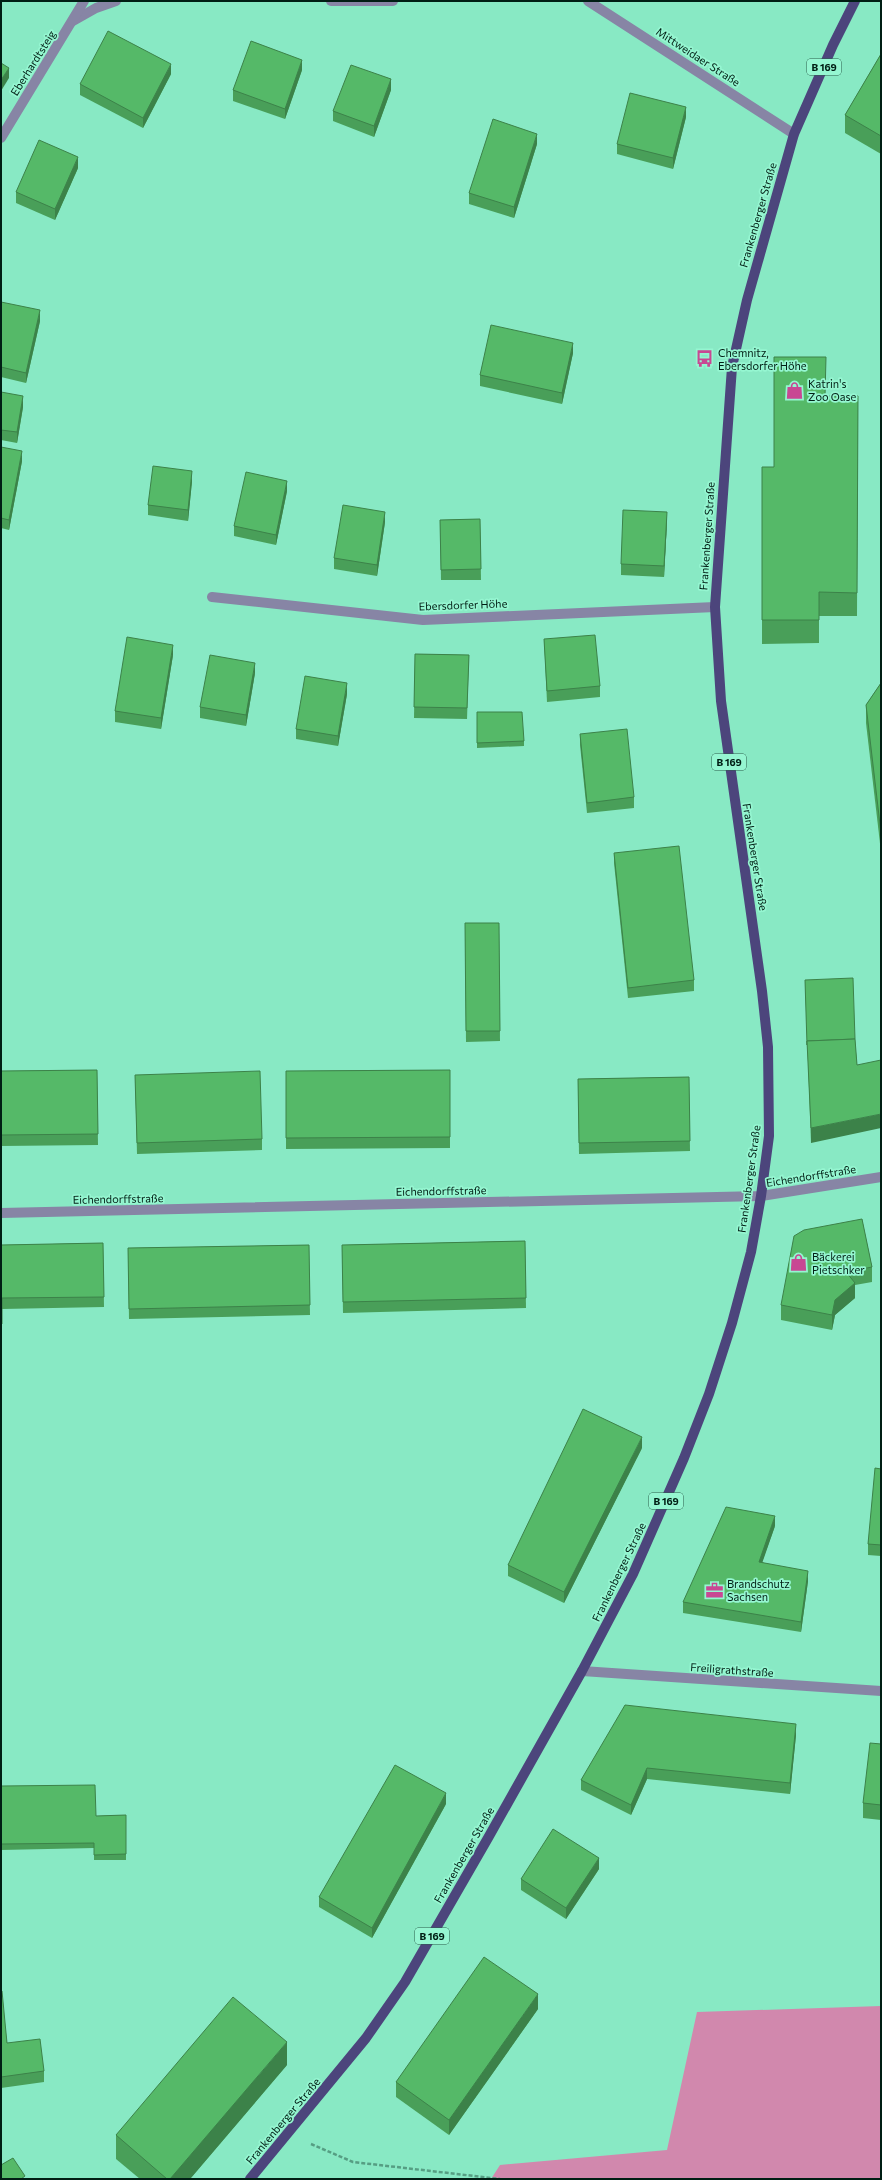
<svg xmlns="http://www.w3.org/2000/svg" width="882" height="2180" font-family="Commissioner,sans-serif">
	<rect width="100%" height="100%" fill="#88e9c4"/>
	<path fill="#d188ad" d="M881 2006V2179H491L500 2165 667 2150 697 2012Z"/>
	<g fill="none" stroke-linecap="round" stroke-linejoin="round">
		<path stroke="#569e83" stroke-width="2.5" stroke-dasharray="4 2" stroke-linecap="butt" d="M311 2144 353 2162 500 2179"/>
		<g stroke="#8785a5" stroke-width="10">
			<path d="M331 1H393"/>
			<path d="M588 1 794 134"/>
			<path d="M73 21 96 8 116 1"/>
			<path d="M1 138 84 1"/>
			<path d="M212 597 423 620 715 607"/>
			<path d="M1 1213 761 1196 881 1177"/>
			<path d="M582 1671 881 1691"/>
		</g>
		<path stroke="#4c457c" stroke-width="10" d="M250 2179 366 2038 405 1982 488 1838 582 1671 633 1574 684 1458 709 1394 732 1323 751 1252 761 1196 769 1136 768 1047 762 991 721 701 715 607 732 367 747 300 794 134 833 45 855 1"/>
	</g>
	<g fill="#499f59">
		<path d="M881 54V154L845 133V115Z"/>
		<path d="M302 70 285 119 233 101V90Z"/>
		<path d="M171 74 143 128 80 95V84Z"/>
		<path d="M391 90 374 137 333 121V111Z"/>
		<path d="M686 117 673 169 617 154V144Z"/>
		<path d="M537 144 514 218 469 204V193Z"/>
		<path d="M78 168 55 220 16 203V192Z"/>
		<path d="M1 302 40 321 26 383 1 377Z"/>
		<path d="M573 353 562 404 480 386V375Z"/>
		<path d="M1 392 23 407 17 443 1 440Z"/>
		<path d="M825 396H858L857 616H819V643L762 644V467H774Z"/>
		<path d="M1 447 22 461 9 530 1 528Z"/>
		<path d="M192 481 188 521 148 515V505Z"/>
		<path d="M287 491 276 545 234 536V526Z"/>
		<path d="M480 519 481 580H441L440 520Z"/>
		<path d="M385 522 377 576 334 569V558Z"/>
		<path d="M667 522 664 577 621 575V564Z"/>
		<path d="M544 639 600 686V697L547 702Z"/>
		<path d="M415 654 469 655 467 719 414 718Z"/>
		<path d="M173 655 161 729 115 722V711Z"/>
		<path d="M255 673 246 726 200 718V707Z"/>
		<path d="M881 683V852L866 723V705Z"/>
		<path d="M347 694 338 746 296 739V729Z"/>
		<path d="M477 712 524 741V746L477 748Z"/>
		<path d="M580 734 634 797V808L587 813 580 745Z"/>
		<path d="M614 853 694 980V991L628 998 614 863Z"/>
		<path d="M465 923H499L500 1041 466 1042Z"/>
		<path d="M805 980 855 1039 857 1065 811 1143Z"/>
		<path d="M97 1070 98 1145 1 1146V1071Z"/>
		<path d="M450 1070V1148L286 1149V1071Z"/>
		<path d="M135 1075 262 1139V1150L137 1154Z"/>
		<path d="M689 1077 690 1151 579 1154 578 1079Z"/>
		<path d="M862 1219 872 1267V1282L855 1285V1298L835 1315 832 1330 781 1320V1305Z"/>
		<path d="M525 1241 526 1308 343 1313 342 1245Z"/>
		<path d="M103 1243 104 1307 2 1309V1334H1V1245Z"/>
		<path d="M309 1245 310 1315 129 1319 128 1248Z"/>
		<path d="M642 1448 564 1603 508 1576V1565Z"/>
		<path d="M881 1469V1556L868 1555V1544Z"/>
		<path d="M775 1526 762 1562 808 1581 801 1632 683 1613V1602Z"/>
		<path d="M796 1735 790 1794 647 1779 631 1815 581 1790V1780Z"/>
		<path d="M881 1744V1820L863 1818V1803Z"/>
		<path d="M1 1786 96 1816 126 1815V1860H94V1848L1 1850Z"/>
		<path d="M446 1804 372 1938 319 1907V1897Z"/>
		<path d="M599 1869 566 1919 521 1890V1879Z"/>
		<path d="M1 1991 7 2043 44 2071V2082L1 2088Z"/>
		<path d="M538 2009 449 2135 396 2097V2082Z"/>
		<path d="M287 2065 190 2179H140L116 2159V2135Z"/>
	</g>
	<g fill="#3c8249">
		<path d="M302 60V70L285 119V109Z"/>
		<path d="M171 64V74L143 128V118Z"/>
		<path d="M9 68V78L1 91V80Z"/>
		<path d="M391 79V90L374 137V126Z"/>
		<path d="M686 107V117L673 169V158Z"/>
		<path d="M537 134V144L514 218V207Z"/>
		<path d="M78 157V168L55 220V209Z"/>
		<path d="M40 310V321L26 383V373Z"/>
		<path d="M573 343V353L562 404V393Z"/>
		<path d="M23 396V407L17 443V432Z"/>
		<path d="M22 451V461L9 530V520Z"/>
		<path d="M192 471V481L188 521V510Z"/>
		<path d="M287 481V491L276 545V535Z"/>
		<path d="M385 512V522L377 576V565Z"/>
		<path d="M667 512V522L664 577V566Z"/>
		<path d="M173 645V655L161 729V718Z"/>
		<path d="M255 663V673L246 726V715Z"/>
		<path d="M347 683V694L338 746V736Z"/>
		<path d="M881 1114V1128L811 1143V1128Z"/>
		<path d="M855 1283V1298L835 1315 832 1330V1315L835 1300Z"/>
		<path d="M642 1437V1448L564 1603V1592Z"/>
		<path d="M775 1516V1526L759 1572V1562Z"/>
		<path d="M808 1571V1581L801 1632V1622Z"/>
		<path d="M796 1724V1735L790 1794V1783Z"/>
		<path d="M647 1768V1779L631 1815V1805Z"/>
		<path d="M446 1793V1804L372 1938V1928Z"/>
		<path d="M599 1858V1869L566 1919V1908Z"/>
		<path d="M538 1994V2009L449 2135V2120Z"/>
		<path d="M287 2042V2065L190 2179H170Z"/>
	</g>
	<g fill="#55b968" stroke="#3c8249">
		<path d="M108 31 171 64 143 118 80 84Z"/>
		<path d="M251 41 302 60 285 109 233 90Z"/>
		<path d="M881 54V136L845 115Z"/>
		<path d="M1 63 9 68 1 80Z"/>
		<path d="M351 65 391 79 374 126 333 111Z"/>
		<path d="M630 93 686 107 673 158 617 144Z"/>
		<path d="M493 119 537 134 514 207 469 193Z"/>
		<path d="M39 140 78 157 55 209 16 192Z"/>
		<path d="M1 302 40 310 26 373 1 367Z"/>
		<path d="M491 325 573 343 562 393 480 375Z"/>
		<path d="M774 357H826L825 396H858L857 593 819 592V620H762V467H774Z"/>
		<path d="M1 392 23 396 17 432 1 430Z"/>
		<path d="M1 447 22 451 9 520 1 518Z"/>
		<path d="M153 466 192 471 188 510 148 505Z"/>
		<path d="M246 472 287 481 276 535 234 526Z"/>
		<path d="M343 505 385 512 377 565 334 558Z"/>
		<path d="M623 510 667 512 664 566 621 564Z"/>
		<path d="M480 519 481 569 441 570 440 520Z"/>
		<path d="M595 635 600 686 547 691 544 639Z"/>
		<path d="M127 637 173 645 161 718 115 711Z"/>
		<path d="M415 654 469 655 467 708 414 707Z"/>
		<path d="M210 655 255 663 246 715 200 707Z"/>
		<path d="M305 676 347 683 338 736 296 729Z"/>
		<path d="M881 683V833L866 705Z"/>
		<path d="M477 712H522L524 741 477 743Z"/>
		<path d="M627 729 634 797 587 803 580 734Z"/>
		<path d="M679 846 694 980 628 988 614 853Z"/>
		<path d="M465 923H499L500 1031H466Z"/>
		<path d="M853 978 855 1039 807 1041V1045L805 980Z"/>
		<path d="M855 1039 857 1065 881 1060V1114L811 1128 807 1041Z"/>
		<path d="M97 1070 98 1134 1 1135V1071Z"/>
		<path d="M450 1070V1137L286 1138V1071Z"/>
		<path d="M260 1071 262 1139 137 1143 135 1075Z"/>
		<path d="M689 1077 690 1141 579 1143 578 1079Z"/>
		<path d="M862 1219 872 1267 846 1272 855 1283 835 1300 832 1315 781 1305 794 1236 804 1230Z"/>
		<path d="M525 1241 526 1298 343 1302 342 1245Z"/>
		<path d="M103 1243 104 1297 2 1298V1324H1V1245Z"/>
		<path d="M309 1245 310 1305 129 1309 128 1248Z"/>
		<path d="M583 1409 642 1437 564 1592 508 1565Z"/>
		<path d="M875 1468 881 1469V1545L868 1544Z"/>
		<path d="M726 1507 775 1516 759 1562 808 1571 801 1622 683 1602Z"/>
		<path d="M625 1705 796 1724 790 1783 647 1768 631 1805 581 1780Z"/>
		<path d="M870 1743 881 1744V1805L863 1803Z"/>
		<path d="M395 1765 446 1793 372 1928 319 1897Z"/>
		<path d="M95 1785 96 1816 126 1815V1854L94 1855V1843L1 1844V1786Z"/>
		<path d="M553 1829 599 1858 566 1908 521 1879Z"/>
		<path d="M484 1957 538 1994 449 2120 396 2082Z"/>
		<path d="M1 1991H2L7 2043 40 2039 44 2071 1 2077Z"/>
		<path d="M233 1997 287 2042 170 2179H167L116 2135Z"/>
		<path d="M13 2158 25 2176 21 2179H1V2165Z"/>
	</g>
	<defs>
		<symbol id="bus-bare" viewBox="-9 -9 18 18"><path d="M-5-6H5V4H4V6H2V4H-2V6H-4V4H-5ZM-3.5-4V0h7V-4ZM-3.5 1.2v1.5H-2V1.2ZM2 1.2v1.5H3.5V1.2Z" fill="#c84893" stroke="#95f6d1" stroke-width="2.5" paint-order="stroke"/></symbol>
		<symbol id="shop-bare" viewBox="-9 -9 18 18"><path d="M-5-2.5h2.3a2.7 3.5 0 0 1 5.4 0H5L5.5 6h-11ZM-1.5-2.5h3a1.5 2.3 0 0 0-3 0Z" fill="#c84893" stroke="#95f6d1" stroke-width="2.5" paint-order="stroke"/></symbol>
		<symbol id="office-bare" viewBox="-9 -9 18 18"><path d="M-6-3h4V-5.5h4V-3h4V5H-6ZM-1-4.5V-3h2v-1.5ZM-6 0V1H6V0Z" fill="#c84893" stroke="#95f6d1" stroke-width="2.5" paint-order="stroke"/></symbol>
	</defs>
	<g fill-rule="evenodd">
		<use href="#bus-bare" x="692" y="346" width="25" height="25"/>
		<use href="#shop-bare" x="782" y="378" width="25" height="25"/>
		<use href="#shop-bare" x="786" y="1250" width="25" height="25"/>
		<use href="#office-bare" x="702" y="1578" width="25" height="25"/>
	</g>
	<g text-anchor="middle" stroke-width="3.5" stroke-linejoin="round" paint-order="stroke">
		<g fill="#95f6d1" stroke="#2d5f4d" stroke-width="1">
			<rect x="807" y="59" width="34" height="16" rx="3"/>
			<rect x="712" y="754" width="34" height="16" rx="3"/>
			<rect x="649" y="1493" width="34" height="16" rx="3"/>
			<rect x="415" y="1928" width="34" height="16" rx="3"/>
		</g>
		<g font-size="10" font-weight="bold" fill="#001e14">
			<text x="824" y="71">B 169</text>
			<text x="729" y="766">B 169</text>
			<text x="666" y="1505">B 169</text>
			<text x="432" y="1940">B 169</text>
		</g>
		<g font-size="11" fill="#001e14" stroke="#95f6d1">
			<text transform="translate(698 57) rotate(33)" y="4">Mittweidaer Straße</text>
			<text transform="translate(33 63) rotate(-58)" y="4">Eberhardtsteig</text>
			<text transform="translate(758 215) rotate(-74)" y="4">Frankenberger Straße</text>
			<text transform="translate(707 536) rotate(-86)" y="4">Frankenberger Straße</text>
			<text transform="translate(463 605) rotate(-2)" y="4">Ebersdorfer Höhe</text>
			<text transform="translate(755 857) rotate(81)" y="4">Frankenberger Straße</text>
			<text transform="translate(811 1176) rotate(-9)" y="4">Eichendorffstraße</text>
			<text transform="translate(749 1179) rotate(-82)" y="4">Frankenberger Straße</text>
			<text transform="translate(441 1191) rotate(-1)" y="4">Eichendorffstraße</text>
			<text transform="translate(118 1199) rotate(-1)" y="4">Eichendorffstraße</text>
			<text transform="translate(619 1572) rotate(-64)" y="4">Frankenberger Straße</text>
			<text transform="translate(732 1670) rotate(4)" y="4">Freiligrathstraße</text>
			<text transform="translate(464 1855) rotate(-60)" y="4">Frankenberger Straße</text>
			<text transform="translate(283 2121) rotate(-50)" y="4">Frankenberger Straße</text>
		</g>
		<g font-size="11" fill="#001e14" stroke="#95f6d1" text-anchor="start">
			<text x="718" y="357">Chemnitz,<tspan x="718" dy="13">Ebersdorfer Höhe</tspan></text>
			<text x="808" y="388">Katrin's<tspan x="808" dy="13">Zoo Oase</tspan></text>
			<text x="812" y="1261">Bäckerei<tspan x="812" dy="13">Pietschker</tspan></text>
			<text x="727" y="1588">Brandschutz<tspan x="727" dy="13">Sachsen</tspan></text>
		</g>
	</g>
	<rect width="882" height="2180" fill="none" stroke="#001e14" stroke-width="4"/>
</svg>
